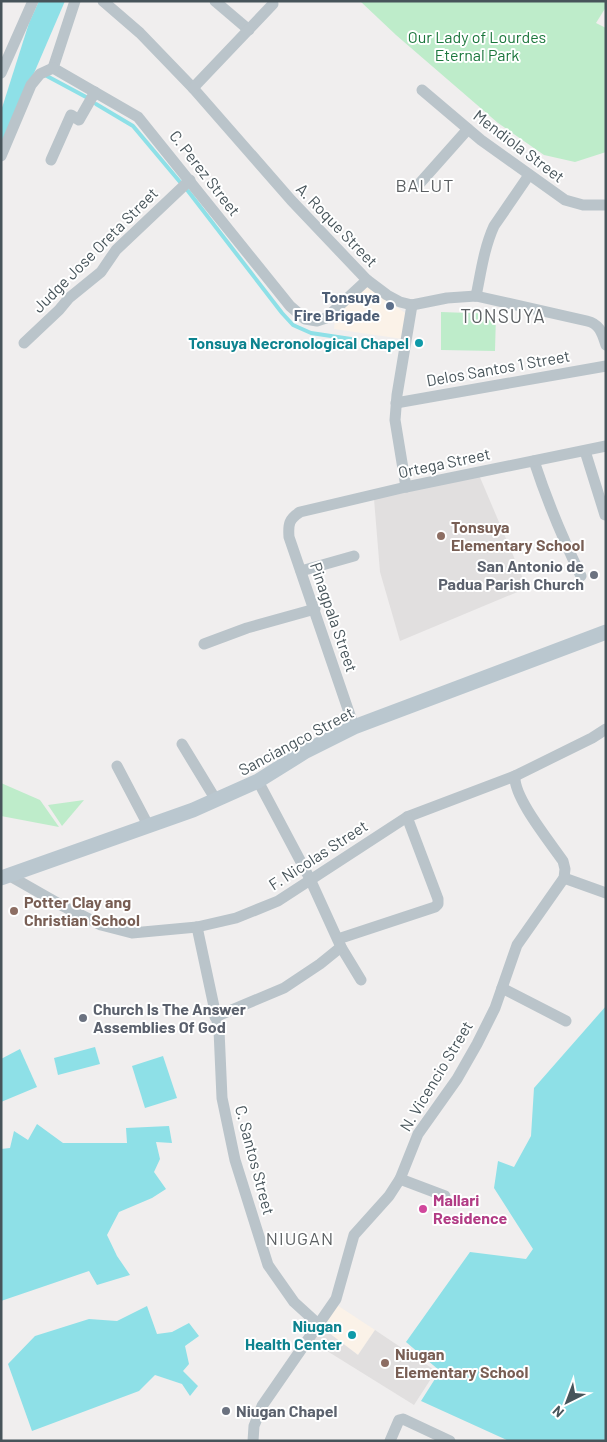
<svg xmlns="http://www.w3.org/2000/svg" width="607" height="1442" font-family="Barlow,sans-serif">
	<rect width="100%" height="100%" fill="#f0eeee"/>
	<g fill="#fbf2e8">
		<path d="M367 286 408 315 403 339 334 329 336 313Z"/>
		<path d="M337 1305 375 1330 358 1355 321 1327Z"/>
	</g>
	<g fill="#e1dfdf">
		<path d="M479 475 527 588 400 641 380 572 374 499Z"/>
		<path d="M321 1327 358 1355 375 1330 436 1371 414 1405 311 1341Z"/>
	</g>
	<g fill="#beecca">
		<path d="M360 1H606V7L596 23 606 28V152L575 162 544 155 498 123 396 35Z"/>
		<path d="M441 312 496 314 495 351 441 350Z"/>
		<path d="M1 783 40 800 59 827 1 816Z"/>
		<path d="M84 800 62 826 48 805Z"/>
	</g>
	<g fill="#8ee0e7">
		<path d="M39 1H65L1 150V111L29 23Z"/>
		<path d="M606 1006V1441H509L421 1401 440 1371 406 1342 470 1252 526 1259 533 1249 494 1188 498 1161 514 1167 531 1136 534 1088Z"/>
		<path d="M95 1047 100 1064 58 1075 54 1058Z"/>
		<path d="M20 1049 37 1087 1 1102V1059Z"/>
		<path d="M163 1056 177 1098 145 1108 132 1066Z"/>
		<path d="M37 1124 63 1143H127L126 1128 169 1126 172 1143 156 1142 160 1159 154 1172 166 1189 152 1198 119 1212 107 1235 117 1256 130 1275 97 1285 89 1271 1 1301V1149L10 1148 14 1131 28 1140Z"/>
		<path d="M147 1306 157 1334 172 1332 189 1323 199 1336 185 1346 189 1364 183 1371 198 1386 190 1396 182 1384 155 1375 139 1391 32 1431 8 1364 35 1336 89 1319 117 1321Z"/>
	</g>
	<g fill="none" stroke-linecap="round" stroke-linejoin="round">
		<g stroke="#8ee0e7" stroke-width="4">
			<path d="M45 75 86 97"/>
			<path d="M96 104 133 126 180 182"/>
			<path d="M188 191 282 313 293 325 311 333 351 339"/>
		</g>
		<g stroke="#bac4ca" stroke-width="11">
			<path d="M103 1 140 33 193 88 291 200 367 280 387 295 400 302 412 305 447 298 476 296 587 321C600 324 602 333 606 345"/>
			<path d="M215 1 249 30"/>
			<path d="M53 68 138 117 290 306 305 319 317 321 326 318 367 280"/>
			<path d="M53 68 75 1"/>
			<path d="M1 73 33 1"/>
			<path d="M193 88 273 4"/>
			<path d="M422 90 481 140 565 200 583 205H606"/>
			<path d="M1 156 31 85 40 74 53 68"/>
			<path d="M51 160 71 115 79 120 95 92"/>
			<path d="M420 183 468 129"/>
			<path d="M476 296C481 272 484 248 494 226L529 175"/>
			<path d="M24 343 59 310 69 298 101 272 116 250 190 180"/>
			<path d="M396 403 606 366"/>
			<path d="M585 451 605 515"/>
			<path d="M534 461C547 501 563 539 581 576"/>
			<path d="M406 487 395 420 397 395 412 305"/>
			<path d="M301 571 354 556"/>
			<path d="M204 644 247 628 315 609"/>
			<path d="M354 727 289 537C288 524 289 519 300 512L406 487 606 446"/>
			<path d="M182 744 216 800"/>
			<path d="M117 766 148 825"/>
			<path d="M258 781 310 879 341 947 361 980"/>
			<path d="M10 876 61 905 101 925 132 933 197 927 236 918 278 901 407 817 515 776 592 738 606 729"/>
			<path d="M564 878 606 893"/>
			<path d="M197 927 219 1030 222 1098 235 1160 268 1265 294 1302 317 1323"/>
			<path d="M338 939 435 907 438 904V899L407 817"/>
			<path d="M502 988 566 1021"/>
			<path d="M215 1017 284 988 320 964 341 947"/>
			<path d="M400 1179 445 1196"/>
			<path d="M253 1441 254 1426 262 1406 336 1299 354 1235 389 1196 400 1179 418 1134 457 1079 477 1044 495 1008 517 945 564 878 565 869 563 861C550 842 513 797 515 776"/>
			<path d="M390 1441 399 1420 403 1419 450 1441"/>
		</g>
		<path stroke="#bac7cf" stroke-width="15" d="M1 878 193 810 258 781 306 751 354 727 606 632"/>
	</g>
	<circle fill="#5c6f8a" stroke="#fff" stroke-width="2" cx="390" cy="306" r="5"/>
	<g fill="#0f9aa8" stroke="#fff" stroke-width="2">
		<circle cx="419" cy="343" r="5"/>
		<circle cx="352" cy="1335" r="5"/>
	</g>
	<g fill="#8d6e63" stroke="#fff" stroke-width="2">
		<circle cx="441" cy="536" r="5"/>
		<circle cx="14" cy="911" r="5"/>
		<circle cx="385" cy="1363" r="5"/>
	</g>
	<g fill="#6b7280" stroke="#fff" stroke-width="2">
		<circle cx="594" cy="575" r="5"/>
		<circle cx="83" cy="1018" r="5"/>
		<circle cx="226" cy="1411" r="5"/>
	</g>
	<circle fill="#d1479c" stroke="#fff" stroke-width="2" cx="423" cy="1209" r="5"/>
	<g text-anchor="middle" stroke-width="4" stroke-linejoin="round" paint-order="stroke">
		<g font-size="16" fill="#1c773d" stroke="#fff">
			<text x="477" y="43">Our Lady of Lourdes<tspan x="477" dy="18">Eternal Park</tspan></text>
		</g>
		<g font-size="16" fill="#47545a" stroke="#fff">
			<text transform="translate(519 146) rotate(37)" y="6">Mendiola Street</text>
			<text transform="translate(205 173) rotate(52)" y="6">C. Perez Street</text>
			<text transform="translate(337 225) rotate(46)" y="6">A. Roque Street</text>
			<text transform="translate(95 250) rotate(-45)" y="6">Judge Jose Oreta Street</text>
			<text transform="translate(498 368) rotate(-10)" y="6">Delos Santos 1 Street</text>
			<text transform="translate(444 463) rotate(-12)" y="6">Ortega Street</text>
			<text transform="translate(334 617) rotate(71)" y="6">Pinagpala Street</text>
			<text transform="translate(296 741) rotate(-28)" y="6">Sanciangco Street</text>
			<text transform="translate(318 855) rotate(-33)" y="6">F. Nicolas Street</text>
			<text transform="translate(436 1076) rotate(-59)" y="6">N. Vicencio Street</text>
			<text transform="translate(255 1160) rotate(75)" y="6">C. Santos Street</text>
		</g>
		<g font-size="16" font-weight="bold" fill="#4e5e75" stroke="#fff" text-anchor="end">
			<text x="380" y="303">Tonsuya<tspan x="380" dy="18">Fire Brigade</tspan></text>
		</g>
		<g font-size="16" font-weight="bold" fill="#0d838f" stroke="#fff" text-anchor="end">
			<text x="409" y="349">Tonsuya Necronological Chapel</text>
			<text x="342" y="1332">Niugan<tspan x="342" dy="18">Health Center</tspan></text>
		</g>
		<g font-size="16" font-weight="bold" fill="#785e54" stroke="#fff" text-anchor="start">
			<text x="451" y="533">Tonsuya<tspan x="451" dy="18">Elementary School</tspan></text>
			<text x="24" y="908">Potter Clay ang<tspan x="24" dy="18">Christian School</tspan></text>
			<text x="395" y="1360">Niugan<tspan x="395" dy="18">Elementary School</tspan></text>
		</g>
		<g font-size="16" font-weight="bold" fill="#5b616d" stroke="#fff" text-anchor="start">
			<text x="584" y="572" text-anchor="end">San Antonio de<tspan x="584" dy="18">Padua Parish Church</tspan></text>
			<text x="93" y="1015">Church Is The Answer<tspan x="93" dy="18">Assemblies Of God</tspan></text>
			<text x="236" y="1417">Niugan Chapel</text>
		</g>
		<g font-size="16" font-weight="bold" fill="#b23c85" stroke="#fff" text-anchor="start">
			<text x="433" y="1206">Mallari<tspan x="433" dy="18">Residence</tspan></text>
		</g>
		<g font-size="18" letter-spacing="1" fill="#5b5f62" stroke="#fff">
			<text x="425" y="192">BALUT</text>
			<text x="300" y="1245">NIUGAN</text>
		</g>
		<g font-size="19" letter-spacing="1" fill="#5b5f62" stroke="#fff">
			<text x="503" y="323">TONSUYA</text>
		</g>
	</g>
	<rect width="607" height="1442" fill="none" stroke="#47545a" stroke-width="5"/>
	<g transform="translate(567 1402) rotate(222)" stroke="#ffffff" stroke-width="4" paint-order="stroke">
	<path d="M0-4L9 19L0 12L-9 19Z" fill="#47545a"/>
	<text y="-8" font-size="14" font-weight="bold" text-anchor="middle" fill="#47545a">N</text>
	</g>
</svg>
